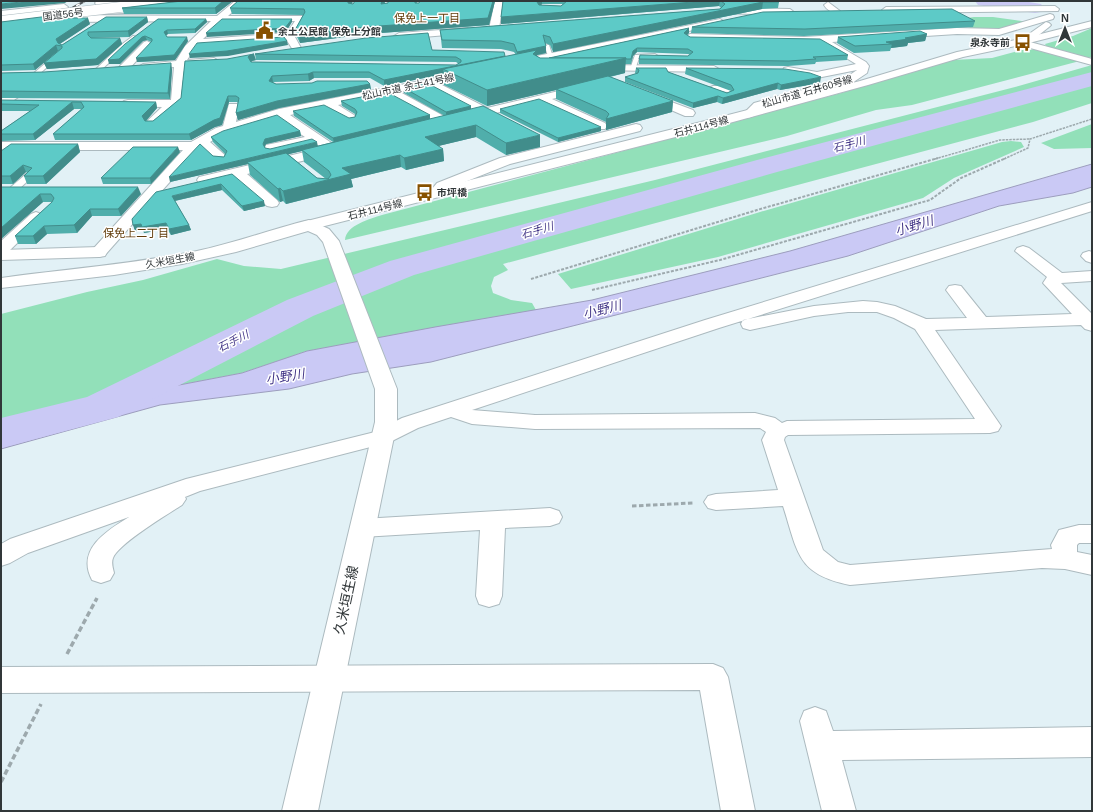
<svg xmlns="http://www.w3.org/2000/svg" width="1093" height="812" font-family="Helvetica,'Noto Sans JP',sans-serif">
	<rect width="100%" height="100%" fill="#e2f1f6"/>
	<g fill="#92e0b9">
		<path d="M974 17H993L1029 22C998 31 983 37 953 20Z"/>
		<path d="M1092 28V57L1076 62 912 105 876 110 787 136 345 240C346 225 370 219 382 215L841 93 953 60 992 58 1026 49 1038 50 1047 47 1045 44 1073 36Z"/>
		<path d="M1092 65V103L1033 122 503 264 508 270 494 277 491 286 493 293 511 300 532 303 536 310 307 351 242 373 1 419V314L87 292 143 280 217 259 244 266 281 269 655 180 1015 87Z"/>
		<path d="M1092 124V148L1054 149 1041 143Z"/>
		<path d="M1011 141 1021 142 1024 147 954 178 923 198 718 257 571 289 558 274 760 212 1002 142Z"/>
	</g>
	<path fill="#cac9f5" stroke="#9c9dbd" d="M1092 164V187L1073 193 999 206 848 256 431 362 352 374 289 389 160 405 1 449V419L242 373 307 351 435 327 592 300 790 251Z"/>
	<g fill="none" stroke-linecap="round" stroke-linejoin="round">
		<g fill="#cac9f5" fill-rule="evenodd">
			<path d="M975 1H1023L1041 4 1044 8 1041 12 1035 13 984 6 978 5Z"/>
			<path d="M1092 72V86L777 172 414 275 313 316 118 417 1 448V418L87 397 287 300 390 261 757 160Z"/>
		</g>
		<defs>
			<g id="service">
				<path d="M133 36 137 37 100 71H96V69L121 45Z"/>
				<path d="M544 44 549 45 553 57 548 56Z"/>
				<path d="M655 54 658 56 657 57 639 58 635 70 630 69 635 55Z"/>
				<path d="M55 55 60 56 38 75H34V73Z"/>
				<path d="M26 174H29L33 176 17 191H11V187Z"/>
			</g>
			<g id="minor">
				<path d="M97 1H121L117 4 105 5 108 9 124 7 128 10 124 13 103 14 95 3Z"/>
				<path d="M235 1H244L228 16H304L305 18 295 37 301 48 296 51 293 50 286 39 197 45 187 60 214 58 219 61 214 64 185 67 182 103 155 126H147L145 123 162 107 128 106 124 105 122 103 124 101 128 100H171L174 67 143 70 138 67 143 64 176 61 185 46 211 21 63 22 59 19 64 15 217 16ZM222 21H295L287 33 203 39Z"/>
				<path d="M495 1H503L499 29 494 32 489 29Z"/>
				<path d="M828 2 840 11 839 13C833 14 827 10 824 5Z"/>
				<path d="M64 4 68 7 67 9 1 17V11Z"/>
				<path d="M1055 6 1059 9 1058 11 886 13 882 10 886 7Z"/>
				<path d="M722 8 790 9 794 12 790 15 719 13 718 11Z"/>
				<path d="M1050 14 1053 15 1054 17 1053 19 999 35 957 34 832 42 866 62 869 66 867 73 852 83 762 107C757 113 753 119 745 117L743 114 754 103 844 79 857 70 817 78 784 72 783 70 784 68 788 67 817 72 856 64 820 42 690 40 685 37 690 34 804 37 957 28 999 29Z"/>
				<path d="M720 19 725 22 723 24 517 66 512 63 517 60Z"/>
				<path d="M1046 22 1049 23 1051 25 1049 27 1030 42 1092 59V65L1023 46 1020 41 1022 39Z"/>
				<path d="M468 28 473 31 471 33 399 39 394 36 399 33Z"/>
				<path d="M147 41 152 44 150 46 128 70H120L119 68 120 66 144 42Z"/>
				<path d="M598 65 714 66 719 69 714 72 594 70 593 68 594 66Z"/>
				<path d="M471 71 476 74 475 76 440 84 487 108 584 85 588 86 590 88 588 90 552 99 605 123 607 126 605 129H597L540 102 496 113 497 115 495 118C490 119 487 116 483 116 475 116 468 122 460 120L458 117 460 114 474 111 428 86 400 92 449 119 451 122 449 125H441L388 95 338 105 354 115 356 118 354 121 350 122 326 108 290 115 336 146 338 150 336 153 247 174 277 200 279 203 277 206 272 207 267 206 234 177 204 184 199 183 197 180 199 177 322 148 313 142 271 152 266 151 265 148 266 145 305 137 276 118 224 134 210 142 227 157 225 160H215L201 147 199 149 105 255 99 257 93 255 91 252 93 249 183 150H1V142H191L216 128 223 126 229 104H237L239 106 236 122 279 109Z"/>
				<path d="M34 79 38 80 39 82 38 84 5 106 1 107V99Z"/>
				<path d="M713 86H729L735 89 729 92 709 91 707 89Z"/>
				<path d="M647 93 693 110 695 113 693 116H685L643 98 641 96 643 94Z"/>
				<path d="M636 124 640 125 642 128 640 131 510 164 447 189V193L445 196 440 197 435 196 432 189 437 183 500 158Z"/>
				<path d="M1092 202V211L719 328 472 410 535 415 755 413 775 418 782 423 787 421 975 419 915 329 894 318 877 312H848L814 316 750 330 743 328 741 324 743 320 814 306 863 301 877 302 895 306 926 319 967 318 946 290 949 286 955 285 961 286 986 317 1072 314 1043 283 1047 277 1015 251 1017 248 1023 246 1029 248 1062 273 1092 271V281L1061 283 1092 314V331L1085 329 1081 325 935 330 1001 426 998 431 990 433 788 435 785 437 784 440 823 550 838 562 850 565 1052 549 1051 545 1059 530 1079 525H1092V543H1079L1077 545V552L1092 555V575L1065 569 1042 568 850 585C796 574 798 552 783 506L716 510 708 508 704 502 708 496 716 494 778 490 762 440 766 432 760 428 535 429 472 424 451 417 418 428 390 442 200 491 185 497 186 499 182 505C168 514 118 544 113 558 111 563 113 568 114 573L110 580 101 583 92 580C76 550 106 531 129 517L28 553 10 563 1 566V544L10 539 186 479 375 432 402 418 705 320Z"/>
				<path d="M36 212 41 214 44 217 41 220 7 253 1 255V241L31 214Z"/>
				<path d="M1089 251 1092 252V263L1086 261 1081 256 1083 253Z"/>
				<path d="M550 508 559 511 562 517 559 523 550 526 505 528 502 596 499 604 489 607 479 604 476 596 480 530 362 537 353 534 350 528 353 522 362 519Z"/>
				<path d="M713 664 723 668 728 677 755 811H721L700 690 1 693V667Z"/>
				<path d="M815 707 826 711 833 731 1092 727V757L842 760 856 811H822L800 721 804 711Z"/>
			</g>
			<path id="tertiary" d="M1092 21V27L1025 44 963 57 868 85 711 128 309 230 303 228 301 225 303 222 701 122 860 81 957 52 1025 38Z"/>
			<g id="secondary">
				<path d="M309 220 329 229 339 241 397 389V422L318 811H282L375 422V389L323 242 317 235 308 231 236 252 182 264 114 275 1 288V278C66 269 133 264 197 251 235 243 272 229 309 220Z"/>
				<path d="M99 247 105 248 107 252 105 256 99 257 1 260V250Z"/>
			</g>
		</defs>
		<use href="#service" stroke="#acbabf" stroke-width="2"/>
		<use href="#minor" stroke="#acbabf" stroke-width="2"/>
		<use href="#tertiary" stroke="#acbabf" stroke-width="2"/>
		<use href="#secondary" stroke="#acbabf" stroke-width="2"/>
		<g stroke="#9da9ad" stroke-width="1.5" stroke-dasharray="2.5 1" stroke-linecap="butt">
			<path d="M935 159 1000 140 1030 139"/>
			<path d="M1004 159 1028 148 1030 139 1092 119"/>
		</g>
		<g stroke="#9da9ad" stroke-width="2" stroke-dasharray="3 1.5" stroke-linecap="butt">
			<path d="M531 279 757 210 938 158"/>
			<path d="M592 290 720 260 930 200 961 178 1006 158"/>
		</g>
		<path stroke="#9da9ad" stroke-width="3" stroke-dasharray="4.5 2.5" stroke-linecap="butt" d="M632 506 693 503"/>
		<g stroke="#9da9ad" stroke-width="3.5" stroke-dasharray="5.5 3" stroke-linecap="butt">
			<path d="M67 654 97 598"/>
			<path d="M1 782 41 704"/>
		</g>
		<use href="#service" fill="#fff" fill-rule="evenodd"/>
		<use href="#minor" fill="#fff" fill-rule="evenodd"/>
		<use href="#tertiary" fill="#fff" fill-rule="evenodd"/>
		<use href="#secondary" fill="#fff" fill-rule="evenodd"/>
		<defs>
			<path id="rail" d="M48 21 85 1"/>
		</defs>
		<use href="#rail" stroke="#535a5d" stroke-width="2"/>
		<use href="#rail" stroke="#fff" stroke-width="1.5" stroke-dasharray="4" stroke-linecap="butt"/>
		<defs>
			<path id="trunk-bridge" d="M1 21 172 1"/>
		</defs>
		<use href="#trunk-bridge" stroke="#acbabf" stroke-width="11" stroke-linecap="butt"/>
		<use href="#trunk-bridge" stroke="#fff" stroke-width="10"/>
	</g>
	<g fill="#50aeab" fill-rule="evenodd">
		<path d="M182 1H233L216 14H124L122 8Z"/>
		<path d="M238 1H353L352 4H353L355 1H385V3H388V1H417V3H419L420 1H495L489 25 367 34 300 43 297 37 295 30 303 15 232 14 230 8Z"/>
		<path d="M503 1H779V2L778 8 762 9 553 52 550 45 545 43 546 53 537 55V56L540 58H549L689 28V33L687 35 690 37 848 55 847 60 816 62 815 64 788 66 639 64V59L688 56 690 55 688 54 637 52 633 56 631 64H625V73L610 77 673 101 672 112 606 130V122L556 99V90L487 106 444 85V74L384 86 370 78H314L309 81 273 82 276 84H370L371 90 279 108 238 120 236 113 238 103 237 102H229L222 125 215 127 191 140H55L53 134 82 109H74L35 140 1 141V131L30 111H1V100L156 102 157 108 146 121H153L181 98 185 61 256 60 252 61 251 62 456 65 459 64 456 62 256 60 255 54 432 50 505 56V57L516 55 514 52 501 49 442 48 440 30 720 9 721 8 719 6 501 24V17ZM542 4H563L561 6 541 5Z"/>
		<path d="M106 17H147L148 22 129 37 92 38H120L122 44 98 65 47 69 44 63 59 51H58L35 70 1 71V22L61 18 90 24 60 44 62 45Z"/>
		<path d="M158 19H206L207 22 195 33 168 34 166 35 167 37 188 41 175 60 137 62 151 42 147 40 143 41 120 64H109Z"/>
		<path d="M975 21 973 27 804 36 691 33 692 27Z"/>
		<path d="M927 34 925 41 908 43 907 46 891 48 890 51 854 53 837 43 838 37Z"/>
		<path d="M636 68 668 72 727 93 731 91 685 74 686 68 820 83 780 90 777 89 722 104 717 102 693 108 625 82V77L636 74 635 73Z"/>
		<path d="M172 69 170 99 1 98V73L44 72Z"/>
		<path d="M404 88 471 106V109L540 147 506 155 476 137 438 146 443 149 444 161 406 170 401 167 351 179 353 187 286 204 283 201 280 202 250 175 248 164 170 182 213 156 224 157 225 154 213 142 211 137 300 131 301 136 266 144 264 147 265 148 270 149 317 146 333 142 294 116 293 111 349 118 355 117V114L342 106 341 101 430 115V119L445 116 404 93ZM302 151 304 162 326 179 317 178 288 154Z"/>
		<path d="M500 109 601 131 558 142 500 113Z"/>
		<path d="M78 144 80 152 46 184H27L24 176 27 173 26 172 13 184H1V149L2 151Z"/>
		<path d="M180 152 151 184H103L101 178Z"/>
		<path d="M232 174 265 206 244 211 222 190 175 201 189 225 191 230 171 235 167 229 144 233 143 229 135 231 132 219Z"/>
		<path d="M1 187 141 194 121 216H92L77 233 47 234 36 244H18L15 236 52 202H43L1 239Z"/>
	</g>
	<g fill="#418d8b">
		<path d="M32 1H68L65 3 1 9V4Z"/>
		<path d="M223 1H233L216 14 215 8Z"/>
		<path d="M348 1H353L349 8 348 2Z"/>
		<path d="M382 1H385L382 10 381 4Z"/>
		<path d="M493 1H495L489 25 367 34 300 43 299 36Z"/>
		<path d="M538 1H542V4L537 9V2Z"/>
		<path d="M706 1H720L719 6 501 24V17Z"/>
		<path d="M763 2 762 9 553 52V44Z"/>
		<path d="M147 17 148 22 129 37 128 31Z"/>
		<path d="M88 18 90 24 58 45 56 39Z"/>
		<path d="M206 19 207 22 195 33V29Z"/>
		<path d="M292 19V22L286 32 207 37 206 33Z"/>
		<path d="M689 28V33L684 38V33Z"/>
		<path d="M167 30 168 34 165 36 164 32Z"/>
		<path d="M927 34 925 41 908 43 907 46 891 48 892 44 886 42 905 38Z"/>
		<path d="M145 36 147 40 143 41 120 64H109L108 60 142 37Z"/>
		<path d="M187 37 188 41 175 60 137 62 136 58Z"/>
		<path d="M120 38 122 44 98 65 47 69 44 63Z"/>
		<path d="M287 41 288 45 228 56 190 58 189 54Z"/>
		<path d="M56 45 58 51 35 70 33 64Z"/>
		<path d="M546 46V53L537 55V65L517 59V52Z"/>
		<path d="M637 48V52L633 56 631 64 633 51Z"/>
		<path d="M254 54 256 60 252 61 250 63 248 57 250 55Z"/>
		<path d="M505 56V62L443 69 444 74 384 86V80Z"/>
		<path d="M626 58 625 73 557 89H556V90L487 106V90Z"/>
		<path d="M171 63 172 69 170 99 168 93Z"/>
		<path d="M313 72 314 78 309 81 308 74Z"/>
		<path d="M272 76 273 82 269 81Z"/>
		<path d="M821 77 820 83 780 90 781 85Z"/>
		<path d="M778 83 777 89 722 104 723 98Z"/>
		<path d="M370 84 371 90 279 108 238 120 236 113 277 101Z"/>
		<path d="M228 96 229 102 222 125 215 127 191 140 189 134Z"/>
		<path d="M718 96 717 102 693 108V103Z"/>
		<path d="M673 101 672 112 606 130V119Z"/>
		<path d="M72 102 74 109 35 140 33 134Z"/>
		<path d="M156 102 157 108 144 123 142 116Z"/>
		<path d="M471 106V110L446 116V112Z"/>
		<path d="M430 115V120L334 143 333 138Z"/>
		<path d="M476 125V137L426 149 425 137Z"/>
		<path d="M601 127V131L558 142V138Z"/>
		<path d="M300 131 301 136 266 144 264 148 263 144 265 139Z"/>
		<path d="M540 135V147L506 155V143Z"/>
		<path d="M317 142 318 147 302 150V151L249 164 247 162 248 164 170 182 169 177Z"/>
		<path d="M78 144 80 152 46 184 43 176Z"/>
		<path d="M178 147 180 152 151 184 150 178Z"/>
		<path d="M443 149 444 161 406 170 404 158Z"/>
		<path d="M400 155 401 167 351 179 353 187 286 204 283 191 344 176 342 168Z"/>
		<path d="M23 165 26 172 13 184 10 176Z"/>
		<path d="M221 184 222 190 174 201 172 196Z"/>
		<path d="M138 187 141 194 121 216 118 209Z"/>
		<path d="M280 188 283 201 280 202 278 189Z"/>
		<path d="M40 194 43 202 1 239V228Z"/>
		<path d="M264 201 265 206 244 211 242 206Z"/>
		<path d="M90 209 92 216 77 233 74 225Z"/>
		<path d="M166 223 167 229 144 233 143 229 135 231 133 225 141 224Z"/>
		<path d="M189 225 191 230 171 235 169 229Z"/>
		<path d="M44 226 47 234 36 244 33 236Z"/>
	</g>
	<g fill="#5dcac7" stroke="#418d8b">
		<path d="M1 1H32L1 4Z"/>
		<path d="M182 1H223L215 8H122Z"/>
		<path d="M238 1H348V3L353 4 355 1H382L381 4 388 3V1H415V3H419L420 1H493L488 18 366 27 299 36 295 30 305 12 304 9 230 8Z"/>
		<path d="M503 1H538L537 2 539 5 561 6 567 1H566H706L501 17Z"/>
		<path d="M721 1H779V2H763L553 44 550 37 543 35 546 46 517 52 514 44 501 41 442 40 440 30 720 9 725 4Z"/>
		<path d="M952 9 975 21 805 29 692 27 763 12Z"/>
		<path d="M57 15 61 18H88L56 39 58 43 62 45 106 17H147L128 31 88 32V35L91 38H120L96 59 44 63 62 48V46L56 45 33 64 1 65V22Z"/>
		<path d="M158 19H206L195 29 167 30 164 32 167 37H187L174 55 136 58 152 41V39L145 36 142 37 119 59 108 60 125 44Z"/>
		<path d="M222 19H292L285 28 206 33Z"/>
		<path d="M689 28 684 33 690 37 820 39 848 55 813 57 816 59 789 61 639 59 640 55 688 56 693 52 688 49 637 48 633 51 631 59H626V58H549Z"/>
		<path d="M920 31 927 34 905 38 909 39 886 42 892 44 855 46 838 37Z"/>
		<path d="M428 33 432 50 501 52H504L505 56 384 80 369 72H313L308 74 272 76 269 81 276 84 312 83 317 81H367L370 84 277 101 236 113 239 98 236 96H228L220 118 214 120 189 134H53L84 107 81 102H72L33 134H1V131L39 105 1 104V100L156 102 142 116 145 121H153L181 98 185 61 227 59 254 54 250 55 248 57 251 62 456 65 461 62V60L456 57 255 54 366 38Z"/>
		<path d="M284 37 287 41 227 51 189 54 197 43Z"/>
		<path d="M537 50 533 54 540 58H626L487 90 443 69Z"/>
		<path d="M171 63 168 93 1 91V73L44 72Z"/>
		<path d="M636 68H666L668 72 727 93 734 90 731 85 686 68 785 69 810 73 821 77 781 85 778 83 723 98 718 96 693 103 625 77 638 73 639 70Z"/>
		<path d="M608 76 673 101 606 119 609 114 606 111 556 89Z"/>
		<path d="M427 83 471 106 446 112 404 88Z"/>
		<path d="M387 92 430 115 333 138 293 111 324 105 349 118 355 117 357 112 355 109 341 101Z"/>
		<path d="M539 99 601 127 558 138 500 109Z"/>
		<path d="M483 106 540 135 506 143 476 125 425 137 443 149 404 158 400 155 342 168 351 174 283 191 280 188 278 189 247 162 286 153 317 178 328 179 331 175 329 171 302 150Z"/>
		<path d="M277 115 300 131 265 139 263 144 265 148 270 149 312 139 317 142 169 177 200 144 213 156 224 157 227 151 211 137 223 131Z"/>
		<path d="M11 144H78L43 176H24L32 168 23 165 10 176H1V151Z"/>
		<path d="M133 147H178L150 178H101Z"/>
		<path d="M232 174 264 201 242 206 221 184 172 196 189 225 169 229 166 223 142 227 141 224 133 225 132 219 156 192Z"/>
		<path d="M1 187H138L118 209H90L74 225 44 226 33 236H15L52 202 54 198 51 194H40L1 228Z"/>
	</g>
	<defs>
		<symbol id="civic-bare" viewBox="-9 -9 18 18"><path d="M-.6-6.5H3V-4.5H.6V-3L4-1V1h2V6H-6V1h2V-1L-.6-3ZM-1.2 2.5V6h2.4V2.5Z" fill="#875100" stroke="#fff" stroke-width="2.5" paint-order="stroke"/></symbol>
		<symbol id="bus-bare" viewBox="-9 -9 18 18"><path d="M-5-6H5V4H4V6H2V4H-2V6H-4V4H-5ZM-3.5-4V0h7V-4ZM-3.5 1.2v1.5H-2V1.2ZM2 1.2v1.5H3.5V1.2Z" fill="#875100" stroke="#fff" stroke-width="2.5" paint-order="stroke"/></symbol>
	</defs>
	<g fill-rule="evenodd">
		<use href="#civic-bare" x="252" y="18" width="25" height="25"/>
		<use href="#bus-bare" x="1010" y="30" width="25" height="25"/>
		<use href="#bus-bare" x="412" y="180" width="25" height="25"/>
	</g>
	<g text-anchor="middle" stroke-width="3" stroke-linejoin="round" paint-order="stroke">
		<g font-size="10" fill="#313739" stroke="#fff">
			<text transform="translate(63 14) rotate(-7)" y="4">国道56号</text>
			<text transform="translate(408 86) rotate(-12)" y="4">松山市道 余土41号線</text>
			<text transform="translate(807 91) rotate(-16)" y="4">松山市道 石井60号線</text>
			<text transform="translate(701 126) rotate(-15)" y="4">石井114号線</text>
			<text transform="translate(375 209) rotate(-14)" y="4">石井114号線</text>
			<text transform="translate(170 260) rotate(-10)" y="4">久米垣生線</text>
		</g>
		<g font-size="10" font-weight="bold" fill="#313739" stroke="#fff" text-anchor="start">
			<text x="278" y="35">余土公民館 保免上分館</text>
			<text x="1010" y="46" text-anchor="end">泉永寺前</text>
			<text x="437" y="196">市坪橋</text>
		</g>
		<g font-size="11" fill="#603b09" stroke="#fff">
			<text x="427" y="22">保免上一丁目</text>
			<text x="136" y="237">保免上二丁目</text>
		</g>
		<g font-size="11" font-style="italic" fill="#433687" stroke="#fff">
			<text transform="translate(849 144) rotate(-15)" y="4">石手川</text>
			<text transform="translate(537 230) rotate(-16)" y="4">石手川</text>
			<text transform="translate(233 341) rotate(-27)" y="4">石手川</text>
		</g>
		<g font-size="13" font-style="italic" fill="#433687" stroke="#fff">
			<text transform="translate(914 225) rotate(-17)" y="5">小野川</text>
			<text transform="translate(602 309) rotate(-14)" y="5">小野川</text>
			<text transform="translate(285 376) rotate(-9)" y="5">小野川</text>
		</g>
		<g font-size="14" fill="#313739" stroke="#fff">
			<text transform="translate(346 600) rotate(-78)" y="5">久米垣生線</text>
		</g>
	</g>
	<rect width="1093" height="812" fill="none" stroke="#313739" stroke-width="4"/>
	<g transform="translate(1065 28)" stroke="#ffffff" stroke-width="3" paint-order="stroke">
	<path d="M0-3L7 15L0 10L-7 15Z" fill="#313739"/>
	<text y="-6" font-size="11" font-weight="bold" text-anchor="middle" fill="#313739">N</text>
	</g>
</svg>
